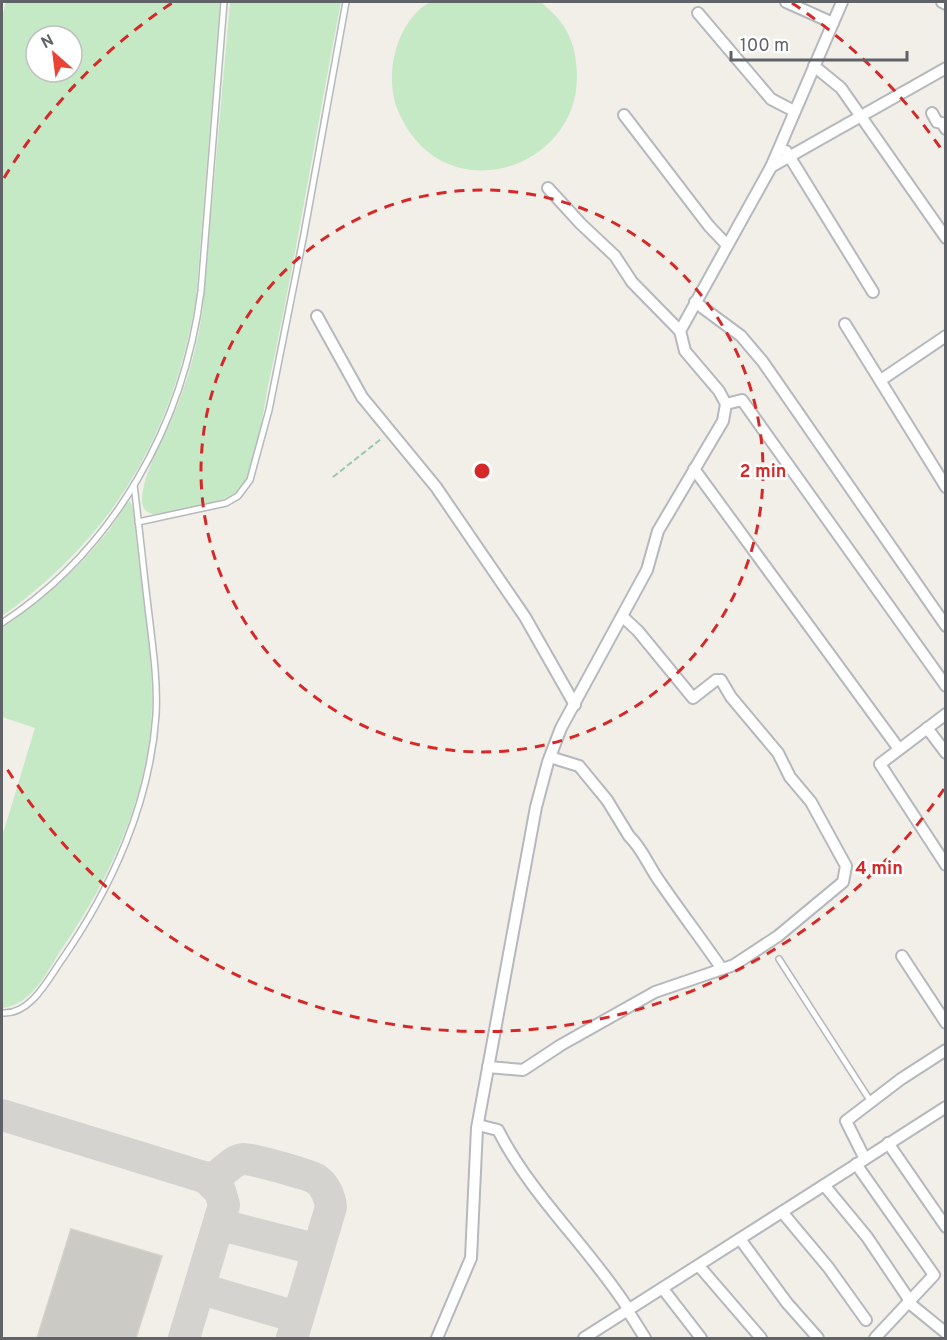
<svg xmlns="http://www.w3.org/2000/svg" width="947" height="1340" font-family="Overpass,sans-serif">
	<rect width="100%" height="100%" fill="#f1efe8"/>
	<g fill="#c5e8c5" fill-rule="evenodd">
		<path d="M6 2H220L196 298C174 433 113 537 2 616V17ZM36 36H72V72H36Z"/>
		<path d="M230 2H341C316 130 296 259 268 386 263 412 256 467 242 487 230 503 172 514 152 514 146 512 142 508 142 501 142 474 164 439 174 414 188 380 198 344 203 307Z"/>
		<path d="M430 2H541C547 8 555 14 560 21 569 32 575 48 576 63 589 158 467 210 411 134 398 116 391 97 392 75 393 48 405 16 430 2Z"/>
		<path d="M130 501C134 509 134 519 135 528 137 546 139 564 141 582 147 623 152 664 152 705 150 793 110 879 61 950 46 973 32 1005 2 1008V837L35 728 2 717V628C42 600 79 569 109 530 116 521 121 511 127 502Z"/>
	</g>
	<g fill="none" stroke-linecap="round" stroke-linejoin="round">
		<g stroke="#d4d3d0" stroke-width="32">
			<path d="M2 1115 207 1178C222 1179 228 1161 243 1159 250 1158 310 1175 316 1179 325 1185 330 1197 331 1207L292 1338"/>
			<path d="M233 1228 303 1246"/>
			<path d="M215 1293 283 1313"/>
			<path d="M184 1338 224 1205 220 1191 205 1177"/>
		</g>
	</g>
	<path fill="#cccac5" stroke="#d6d1c6" stroke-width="1.5" d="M71 1229 162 1256 136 1338H37Z"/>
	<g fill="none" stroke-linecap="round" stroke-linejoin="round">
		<defs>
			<g id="service">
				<path d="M138 522 226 503 238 496 250 480 269 410 304 234 346 2"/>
				<path d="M2 623C115 549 184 424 201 291L224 2"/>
				<path d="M779 959 871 1102"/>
				<path d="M2 1013C31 1015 48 979 63 958 112 887 150 803 156 715 158 680 152 642 148 607 143 566 139 525 134 485"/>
			</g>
			<g id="minor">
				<path d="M786 2 833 23"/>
				<path d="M942 2 946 4"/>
				<path d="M698 13 771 99 794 111"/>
				<path d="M814 66 841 88 946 238"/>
				<path d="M932 113 937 122 942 123 946 129"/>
				<path d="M624 115 709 226 727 245"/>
				<path d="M786 151 873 292"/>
				<path d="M771 167 946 68"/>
				<path d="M548 188 581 224 615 256 632 282 680 331"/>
				<path d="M695 302 741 336 763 362 946 626"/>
				<path d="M317 316 362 397 436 487 525 617 575 705"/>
				<path d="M845 324 946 487"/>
				<path d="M881 380 946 336"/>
				<path d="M726 404 742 400 946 686"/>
				<path d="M694 469 899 749"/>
				<path d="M946 714 880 764 946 865"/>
				<path d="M927 728 946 753"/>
				<path d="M550 757 579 766 607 800 629 836C642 848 649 867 660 882 680 911 702 940 722 969"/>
				<path d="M902 956 946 1023"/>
				<path d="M488 1067 523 1070 561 1045 655 992 734 965 778 936 843 882 846 866 811 802 790 777 778 753 731 697 721 680H716L693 698 638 631 623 617"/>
				<path d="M478 1125 498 1130C532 1197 589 1247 629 1310"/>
				<path d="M888 1143 946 1227"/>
				<path d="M865 1159 946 1107"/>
				<path d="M856 1164 934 1275 875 1338"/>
				<path d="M824 1185 867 1237 910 1301"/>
				<path d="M782 1212 828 1267 866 1320"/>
				<path d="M740 1239 787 1303 818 1338"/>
				<path d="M699 1266 761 1338"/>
				<path d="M663 1289 701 1338"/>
				<path d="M908 1302 946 1333"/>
				<path d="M628 1311 645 1338"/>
				<path d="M437 1338 471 1258 477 1128 536 807 548 762 561 728 647 570 658 531 723 421 726 404 719 391 685 351 680 331 771 167 842 2"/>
				<path d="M584 1338 865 1159 846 1121 901 1079 946 1050"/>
			</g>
		</defs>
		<use href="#service" stroke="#b5b8bc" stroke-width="8"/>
		<use href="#minor" stroke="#b5b8bc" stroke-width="14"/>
		<path stroke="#9cc7a9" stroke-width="2" stroke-dasharray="6 3" stroke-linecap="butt" d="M333 477 381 439"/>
		<use href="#service" stroke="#fff" stroke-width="5"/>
		<use href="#minor" stroke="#fff" stroke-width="10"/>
	</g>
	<g fill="none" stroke="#d62828" stroke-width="3" stroke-dasharray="10 8">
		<circle cx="482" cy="471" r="281"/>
		<path d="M944 789A561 561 0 0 1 4 764M4 178A561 561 0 0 1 172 3M792 3A561 561 0 0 1 944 153"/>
	</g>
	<circle cx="482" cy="471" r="9" fill="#d62828" stroke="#fff" stroke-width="3"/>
	<g font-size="18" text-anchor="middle" font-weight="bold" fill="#d62828" stroke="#fff" stroke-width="5" stroke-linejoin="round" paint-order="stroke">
		<text x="763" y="477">2 min</text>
		<text x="879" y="874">4 min</text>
	</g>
	<rect width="947" height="1340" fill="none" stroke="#5f6368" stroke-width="6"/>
	<g transform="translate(54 54) rotate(332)"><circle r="28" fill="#ffffff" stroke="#bfc1c3" stroke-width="1.5"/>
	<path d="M0-4.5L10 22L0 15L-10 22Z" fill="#ea4335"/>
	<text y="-9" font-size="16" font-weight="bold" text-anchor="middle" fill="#5f6368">N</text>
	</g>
	<path d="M731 51v9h176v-9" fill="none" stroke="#5f6368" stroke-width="3"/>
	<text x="740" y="51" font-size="18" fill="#5f6368" stroke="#ffffff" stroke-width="4.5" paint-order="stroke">100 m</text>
</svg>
